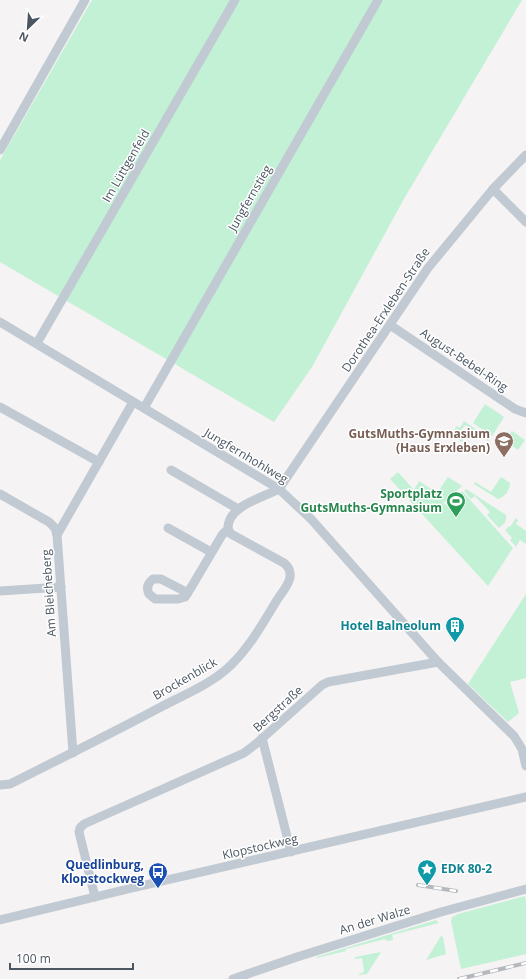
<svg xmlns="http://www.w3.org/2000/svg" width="526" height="979" font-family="'Open Sans',sans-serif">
	<rect width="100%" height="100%" fill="#f5f3f3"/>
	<g fill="#c3f1d5">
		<path d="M92 0H522L405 197 312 367 274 422 0 262V160Z"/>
		<path d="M485 404 504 417 492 436 473 423Z"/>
		<path d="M464 421 490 439 488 441 465 425 458 434 464 438 462 442 451 434 457 426 460 428Z"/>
		<path d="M512 431 525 440 518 450 505 441Z"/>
		<path d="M398 472 414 490 419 481 437 493 448 477 462 486 443 503 446 505 462 491 513 548 488 586 390 479Z"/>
		<path d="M501 477 510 483C510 490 505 497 498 499L474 484 475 482 491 492Z"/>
		<path d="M466 489 506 515C507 522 504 524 499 528L487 515 490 512 475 496 471 499 464 491Z"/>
		<path d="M516 518 518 520 516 524 526 531V544L520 540 516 547 510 540 512 538 505 530 509 526 510 527Z"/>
		<path d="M526 594V678L510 682 519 713 508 722 468 684Z"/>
		<path d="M525 896 526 902V954L461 969 451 921 452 917 458 914Z"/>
		<path d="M436 920 439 923 392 935 393 940 387 941 385 939 346 949V951L317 958 316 957Z"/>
		<path d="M441 936 443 937 446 954 426 960Z"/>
		<path d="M381 952 367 974 359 975V974L364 972 362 958 355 959V957Z"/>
	</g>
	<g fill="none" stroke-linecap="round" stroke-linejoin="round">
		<g stroke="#c1cad2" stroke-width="9">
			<path d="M0 150 85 0"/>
			<path d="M493 189 526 222"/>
			<path d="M0 322 279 489 311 519 438 662 514 736 522 749 526 766"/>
			<path d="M390 325 515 409 526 413"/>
			<path d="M37 343 235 0"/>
			<path d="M0 407 99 462"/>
			<path d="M144 408 378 0"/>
			<path d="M171 470 238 509"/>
			<path d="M0 494 49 522 55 528 57 535"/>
			<path d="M168 528 211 552"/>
			<path d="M0 591 61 587"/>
			<path d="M188 593 161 579H153C148 583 146 588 149 594L155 599H178L185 597 192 586 222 535 228 529C227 506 262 498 279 489L428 268 493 189 526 155"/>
			<path d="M262 738 291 852"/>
			<path d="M73 753 57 535 133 402"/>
			<path d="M0 785 10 784C60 759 110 734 159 708 183 695 210 685 230 666 250 647 263 623 277 600 285 588 298 575 284 563L231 534 228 529"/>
			<path d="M95 897 79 832 80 828 84 824 244 753 257 743 322 685 328 682 438 662"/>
			<path d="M0 920 128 889 526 797"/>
			<path d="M233 979 297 957 441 912 526 889"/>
		</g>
		<defs>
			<g id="rail">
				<path d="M418 885 456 891"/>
				<path d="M459 979 526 963"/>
			</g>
		</defs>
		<use href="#rail" stroke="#b5b8bd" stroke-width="4"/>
		<use href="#rail" stroke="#fff" stroke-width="2.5" stroke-dasharray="8" stroke-linecap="butt"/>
	</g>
	<defs>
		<symbol id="school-pin" viewBox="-11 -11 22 30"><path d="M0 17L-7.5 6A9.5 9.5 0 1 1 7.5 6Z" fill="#8d6e63" stroke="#fff"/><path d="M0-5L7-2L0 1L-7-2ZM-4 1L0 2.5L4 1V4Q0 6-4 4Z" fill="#fff"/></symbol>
		<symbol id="stadium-pin" viewBox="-11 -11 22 30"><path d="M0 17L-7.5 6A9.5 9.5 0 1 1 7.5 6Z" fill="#2e9e5b" stroke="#fff"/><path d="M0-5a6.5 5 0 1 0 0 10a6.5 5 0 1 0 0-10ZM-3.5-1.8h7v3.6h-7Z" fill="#fff"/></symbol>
		<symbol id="building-pin" viewBox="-11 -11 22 30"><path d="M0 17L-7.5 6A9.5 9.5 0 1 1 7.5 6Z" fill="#0f9aa8" stroke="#fff"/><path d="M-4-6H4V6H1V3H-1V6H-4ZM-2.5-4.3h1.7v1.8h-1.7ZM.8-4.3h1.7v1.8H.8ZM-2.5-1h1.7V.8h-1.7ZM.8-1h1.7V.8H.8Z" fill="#fff"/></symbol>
		<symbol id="sight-pin" viewBox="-11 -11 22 30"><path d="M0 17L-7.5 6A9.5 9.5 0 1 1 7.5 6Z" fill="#0f9aa8" stroke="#fff"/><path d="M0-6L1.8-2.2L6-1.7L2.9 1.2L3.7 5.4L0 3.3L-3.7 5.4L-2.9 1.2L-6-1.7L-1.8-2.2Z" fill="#fff"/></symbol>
		<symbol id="bus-pin" viewBox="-11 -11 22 30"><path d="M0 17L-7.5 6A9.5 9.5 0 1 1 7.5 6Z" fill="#1a4fb4" stroke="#fff"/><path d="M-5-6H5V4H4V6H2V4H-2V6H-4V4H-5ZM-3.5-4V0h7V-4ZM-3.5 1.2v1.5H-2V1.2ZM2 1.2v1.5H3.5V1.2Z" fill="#fff"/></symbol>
	</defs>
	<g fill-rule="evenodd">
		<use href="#school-pin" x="493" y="430" width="22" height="30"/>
		<use href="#stadium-pin" x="445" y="490" width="22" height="30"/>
		<use href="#building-pin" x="444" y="615" width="22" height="30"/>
		<use href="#sight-pin" x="416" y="858" width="22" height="30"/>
		<use href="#bus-pin" x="147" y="861" width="22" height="30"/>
	</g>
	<g text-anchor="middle" stroke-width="3" stroke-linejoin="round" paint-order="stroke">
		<g font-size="12" fill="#4a5661" stroke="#fff">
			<text transform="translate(126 166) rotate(-60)" y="4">Im Lüttgenfeld</text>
			<text transform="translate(250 198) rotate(-60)" y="4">Jungfernstieg</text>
			<text transform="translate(386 310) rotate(-56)" y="4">Dorothea-Erxleben-Straße</text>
			<text transform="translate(464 360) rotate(34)" y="4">August-Bebel-Ring</text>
			<text transform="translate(246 456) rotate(31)" y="4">Jungfernhohlweg</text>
			<text transform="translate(49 593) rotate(-94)" y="4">Am Bleicheberg</text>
			<text transform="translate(185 679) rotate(-30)" y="4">Brockenblick</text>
			<text transform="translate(278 709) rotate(-42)" y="4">Bergstraße</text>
			<text transform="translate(260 847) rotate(-13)" y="4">Klopstockweg</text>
			<text transform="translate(375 920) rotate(-17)" y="4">An der Walze</text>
		</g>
		<g font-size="12" font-weight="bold" fill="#785e54" stroke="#fff" text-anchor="end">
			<text x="490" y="438">GutsMuths-Gymnasium<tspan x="490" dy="14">(Haus Erxleben)</tspan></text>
		</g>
		<g font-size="12" font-weight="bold" fill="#27864d" stroke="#fff" text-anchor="end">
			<text x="442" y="498">Sportplatz<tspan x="442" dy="14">GutsMuths-Gymnasium</tspan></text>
		</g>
		<g font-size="12" font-weight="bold" fill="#0d838f" stroke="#fff" text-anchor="end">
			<text x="441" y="630">Hotel Balneolum</text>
			<text x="441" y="873" text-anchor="start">EDK 80-2</text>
		</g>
		<g font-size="12" font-weight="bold" fill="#164399" stroke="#fff" text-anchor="end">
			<text x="144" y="869">Quedlinburg,<tspan x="144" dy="14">Klopstockweg</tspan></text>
		</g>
	</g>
	<g transform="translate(28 28) rotate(205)" stroke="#ffffff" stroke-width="3" paint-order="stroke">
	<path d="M0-3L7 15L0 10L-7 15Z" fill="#4a5661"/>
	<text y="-6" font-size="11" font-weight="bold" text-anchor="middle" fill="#4a5661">N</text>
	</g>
	<path d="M10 963v6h123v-6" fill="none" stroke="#4a5661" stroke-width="2"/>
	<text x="16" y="963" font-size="12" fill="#4a5661" stroke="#ffffff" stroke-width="3" paint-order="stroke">100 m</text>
</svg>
